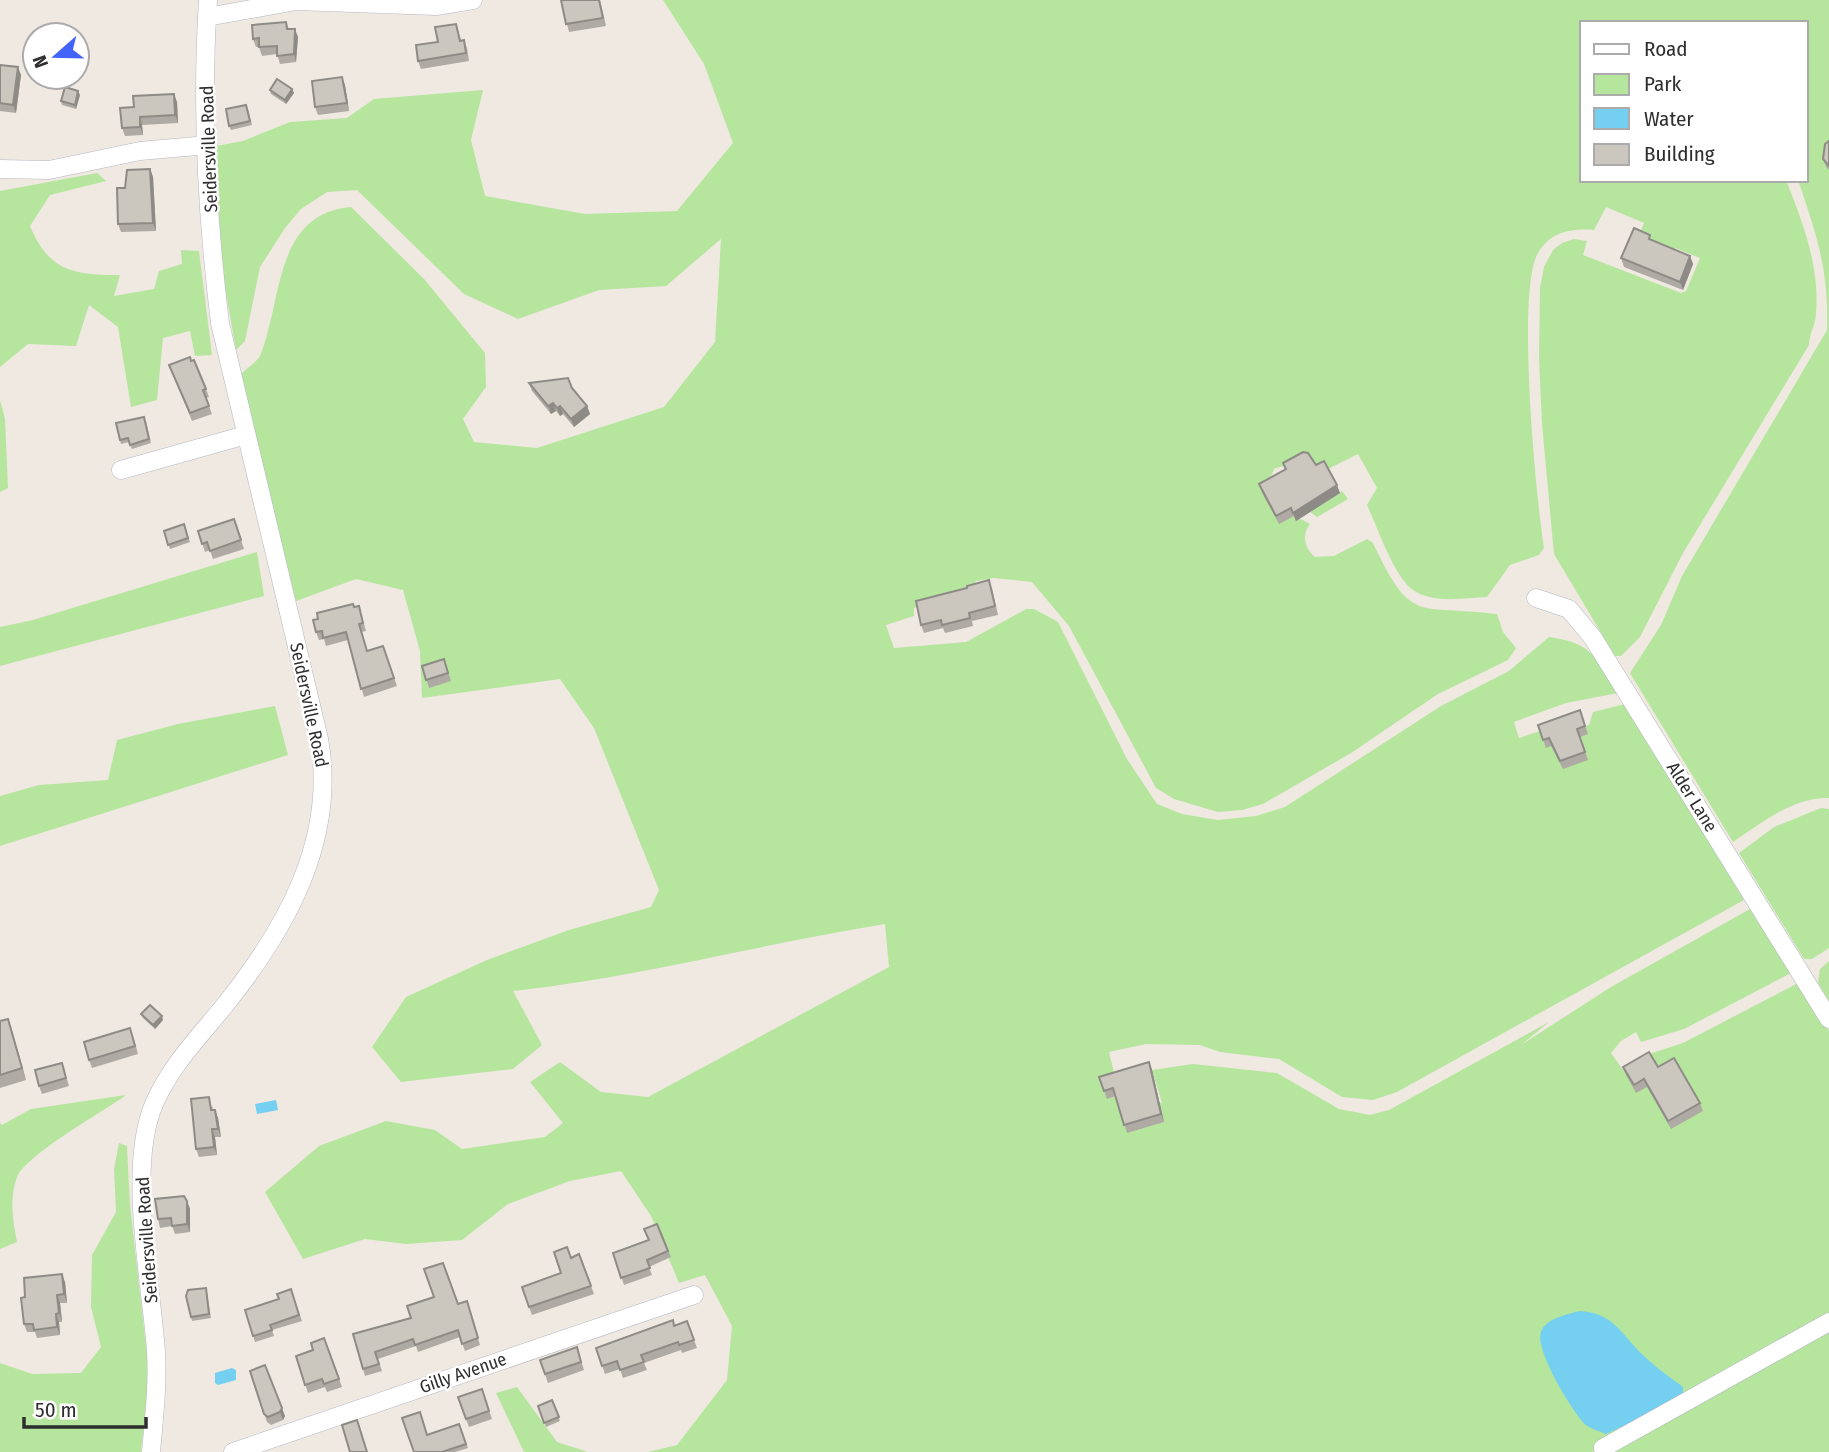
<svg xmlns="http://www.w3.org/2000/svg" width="1829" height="1452" font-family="'Fira Sans Condensed',sans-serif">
	<rect width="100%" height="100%" fill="#efe9e1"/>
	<g fill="#b6e59e">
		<path d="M663 0H1829V798C1793 797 1761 823 1733 842L1630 673 1661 625 1682 576 1827 330C1829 270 1817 236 1798 180H1806V23H1582V180H1786C1803 223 1820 267 1816 313 1816 324 1809 334 1809 345L1683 553 1640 637 1621 656H1615L1554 554 1542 424 1539 358 1540 288 1544 267 1553 250 1562 243 1574 239 1587 241 1583 255 1681 293 1686 291 1700 258 1675 248 1674 252 1639 235 1644 223 1606 207 1594 230C1571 228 1550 232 1538 253 1516 291 1536 497 1544 548L1539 555 1510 565 1487 597C1465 598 1433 604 1413 590 1394 577 1377 526 1367 505L1377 488 1358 454 1300 483 1285 466 1275 468 1265 487 1332 496 1342 491 1348 499 1317 517 1309 511 1299 518 1310 524C1301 535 1305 549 1315 557L1334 556 1367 539 1373 543C1412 626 1417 604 1497 614L1503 632 1516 648 1508 660 1438 694 1351 753 1263 804 1242 810 1218 812 1174 799 1156 788 1069 626 1032 582 994 578 976 581 970 589C950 592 934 602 914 608V616L886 625 894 648 966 642 1026 609H1034L1058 622 1127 759 1157 804 1182 814 1218 820 1256 816 1285 807 1441 706 1509 671 1549 637C1593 643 1595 657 1618 693L1566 703 1514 722 1519 738 1540 731 1547 740 1589 725 1593 712 1625 704 1744 900 1397 1092 1373 1100 1342 1097 1279 1059 1220 1052 1200 1045 1146 1044 1109 1052 1116 1081 1107 1099 1116 1096 1162 1103 1152 1070 1193 1064 1277 1073 1339 1109 1370 1115 1389 1110 1549 1022 1521 1045 1611 987 1750 909 1793 972 1684 1029 1641 1042 1636 1032 1621 1041 1611 1053 1626 1074 1649 1054 1683 1043 1800 982 1829 1031V1315L1599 1442 1593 1452H648L677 1445 727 1380 732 1326 705 1275 679 1283 651 1216 621 1171 570 1181 508 1204 462 1240 406 1244 365 1239 303 1259 265 1192 319 1146 386 1121 435 1130 462 1149 545 1137 563 1123 530 1082 560 1062 601 1092 648 1097 889 967 885 924C761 944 639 977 513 991L542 1045 513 1069 401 1082 372 1047 406 997 487 960 569 930 651 907 659 890 594 728 560 679 422 698 420 651 403 590 356 579 296 601 240 375C246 369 256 363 260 356 283 301 273 214 351 207L424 279 485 353 486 387 463 419 474 442 537 448 664 407 715 342 721 239 666 286 599 290 518 319 464 294 357 190 327 192 301 209 285 228 260 267 245 341 236 350 219 252 216 146 243 141 290 122 347 118 374 99 483 90 471 140 485 196 585 214 677 211 733 143 704 64Z"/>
		<path d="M97 173 106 181 50 195 30 226C49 272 75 275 120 275L114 296 154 289 159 271 182 264 181 250 199 251 212 355 195 356 190 331 163 338 157 400 131 407 118 327 89 305 76 346 28 344 0 367V191Z"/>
		<path d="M0 400 5 419 8 488 0 492Z"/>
		<path d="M257 552 264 596 0 666V627L33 620Z"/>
		<path d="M275 706 288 755 0 846V796L39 785 108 780 117 740 178 724Z"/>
		<path d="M1821 808 1829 809V948L1812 959H1804L1739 853 1774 827Z"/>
		<path d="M1829 961V1001L1818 983 1820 969Z"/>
		<path d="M126 1095C103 1112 27 1154 17 1177 9 1198 13 1221 17 1242L0 1249V1123L2 1125 31 1109Z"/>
		<path d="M119 1143 127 1146 130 1205 149 1373 141 1452H0V1363L32 1374 81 1373 101 1347 91 1307 92 1255 116 1212 114 1169Z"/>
		<path d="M1829 1325V1452H1608Z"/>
		<path d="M517 1387 557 1442 588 1452H524L496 1393Z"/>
	</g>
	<g fill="#75cff0">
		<path d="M276 1100 278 1110 257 1114 255 1104Z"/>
		<path d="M1579 1311C1615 1313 1620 1334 1644 1356 1656 1368 1670 1377 1683 1387V1398L1606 1434C1600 1431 1591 1429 1586 1425 1573 1413 1534 1349 1541 1332 1546 1318 1566 1315 1579 1311Z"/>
		<path d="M232 1368 236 1370V1380L218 1385 215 1383V1373Z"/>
	</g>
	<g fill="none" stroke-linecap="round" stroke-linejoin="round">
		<defs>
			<g id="minor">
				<path d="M207 17 296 1 436 6 473 0"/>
				<path d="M0 169 49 170 140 151 208 145"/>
				<path d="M121 470 246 435"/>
				<path d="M1536 598 1569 609 1593 638 1829 1019"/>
				<path d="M1603 1448 1829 1322"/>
				<path d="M151 1452C154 1418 158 1385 156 1351 151 1282 127 1167 154 1104 171 1065 199 1037 225 1005 286 929 337 839 319 739L220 323C207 217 201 107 208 0"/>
				<path d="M233 1452 694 1295"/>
			</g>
		</defs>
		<use href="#minor" stroke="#b4b7c1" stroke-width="19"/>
		<use href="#minor" stroke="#fff" stroke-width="18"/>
	</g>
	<g fill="#afaba4">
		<path d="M561 0H600L606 26 569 32Z"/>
		<path d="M286 22 289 29 298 37 296 62 280 64 277 54 262 56 259 47H256L253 39Z"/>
		<path d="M456 24 461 41 464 40 467 48 469 61 421 69 418 61Z"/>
		<path d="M0 65 21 75 16 113 0 111Z"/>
		<path d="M345 85 349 111 318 115 315 107Z"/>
		<path d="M292 89 294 93 286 104 271 94 270 90Z"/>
		<path d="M80 95 76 109 62 105 61 101Z"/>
		<path d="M177 102 178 123 142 125 143 135 125 136 122 128 120 108Z"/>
		<path d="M248 109 252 125 231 130 229 126Z"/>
		<path d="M1829 141V170L1826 167 1823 159Z"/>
		<path d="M150 169 153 177 156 231 121 232 118 224 125 188Z"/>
		<path d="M1652 240 1690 256 1693 264 1683 290 1624 267 1621 258Z"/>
		<path d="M191 361 206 389 209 397 206 398 212 414 192 421 169 365Z"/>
		<path d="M529 383 572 388 587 406 590 414 574 427 563 414 560 416 556 411 551 414 532 391Z"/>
		<path d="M146 421 151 443 132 449 129 442 121 444 120 440Z"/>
		<path d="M1283 463 1316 465 1340 493 1296 521 1294 516 1279 524 1262 493 1259 484 1285 470Z"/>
		<path d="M234 519 244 549 213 559 210 550 205 552 198 531Z"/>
		<path d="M184 524 190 542 170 549 164 531Z"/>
		<path d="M992 588 998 615 972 621 973 626 945 633 943 628 924 633 921 625Z"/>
		<path d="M359 606 366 631 361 632 367 651 383 646 397 686 364 697 348 640 326 646 324 639 319 640 316 632 354 607Z"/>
		<path d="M444 659 451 681 429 688 422 666Z"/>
		<path d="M1580 710 1588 734 1580 737 1588 760 1563 769 1551 746 1546 748 1538 725Z"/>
		<path d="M141 1014 163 1020 155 1029 143 1018Z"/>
		<path d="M0 1021 12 1031 26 1080 0 1088Z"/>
		<path d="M133 1036 138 1054 92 1068 89 1060Z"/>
		<path d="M1149 1062 1152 1070 1164 1122 1127 1133 1116 1096 1107 1099 1099 1077Z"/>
		<path d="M62 1063 69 1086 42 1094 39 1086Z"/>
		<path d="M1623 1067H1658L1700 1103 1703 1111 1671 1129 1647 1087 1636 1093 1626 1075Z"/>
		<path d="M212 1105 213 1110H215L218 1118 221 1137H215L217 1155 199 1157 196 1149Z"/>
		<path d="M187 1201 190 1209V1232L175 1234 172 1226 160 1228 158 1219Z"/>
		<path d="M657 1224 671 1257 649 1267 652 1275 624 1285 613 1253 649 1240Z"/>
		<path d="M579 1254 594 1294 532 1315 522 1287 561 1273Z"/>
		<path d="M65 1282 67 1303H60L62 1322H59L60 1335 37 1338 35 1332H27L24 1324 25 1297Z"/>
		<path d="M291 1289 302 1321 272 1330 274 1336 255 1342 245 1310 279 1299Z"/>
		<path d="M207 1292 211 1318 192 1321 191 1317Z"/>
		<path d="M467 1301 480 1345 465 1351 460 1337 418 1352 416 1346 378 1359 382 1371 365 1376 353 1334Z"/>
		<path d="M687 1321 697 1348 682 1353 681 1350 644 1363 647 1370 623 1378 620 1369 605 1374 596 1348Z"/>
		<path d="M324 1338 342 1387 327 1392 325 1387 308 1393 296 1356 313 1350Z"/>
		<path d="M577 1347 584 1370 548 1383 540 1360Z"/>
		<path d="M250 1371 285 1416 283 1420 271 1425 267 1422Z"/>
		<path d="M482 1389 492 1419 469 1427 458 1397Z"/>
		<path d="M552 1400 560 1421 546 1427 538 1406Z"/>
		<path d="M459 1424 468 1448 455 1452H414L427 1435Z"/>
	</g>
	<g fill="#8e8b86">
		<path d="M295 29 298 37 296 62 294 54Z"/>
		<path d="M18 67 21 75 16 113 13 105Z"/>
		<path d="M342 77 345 85 349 111 347 103Z"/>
		<path d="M292 89 294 93 286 104 285 100Z"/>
		<path d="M78 91 80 95 76 109 75 105Z"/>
		<path d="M174 94 177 102 178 123 175 115Z"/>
		<path d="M140 117 142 125 143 135 140 127Z"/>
		<path d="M150 169 153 177 156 231 153 223Z"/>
		<path d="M1690 256 1693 264 1683 290 1680 282Z"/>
		<path d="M553 403 556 411 551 414 548 406Z"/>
		<path d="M560 406 563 414 560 416 557 408Z"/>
		<path d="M587 406 590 414 574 427 571 419Z"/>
		<path d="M1337 485 1340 493 1296 521 1293 513Z"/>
		<path d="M162 1016 163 1020 155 1029 153 1025Z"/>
		<path d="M8 1019 12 1031 26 1080 22 1068Z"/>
		<path d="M1149 1062 1152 1070 1164 1122 1161 1114Z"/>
		<path d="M215 1110 218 1118 221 1137 218 1129Z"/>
		<path d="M212 1129 215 1137 217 1155 214 1147Z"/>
		<path d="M187 1201 190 1209V1232L187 1224Z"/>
		<path d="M62 1274 65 1282 67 1303 64 1294Z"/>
		<path d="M57 1295 60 1303 62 1322 59 1313Z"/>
		<path d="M56 1314 59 1322 60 1335 57 1327Z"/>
		<path d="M282 1408 285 1416 283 1420 280 1412Z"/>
	</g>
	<g fill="#cbc7bf" stroke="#8e8b86" stroke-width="2">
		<path d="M561 0H599L603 18 566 24Z"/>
		<path d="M286 22 287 29H295L294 54 277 56V46L259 47V38L253 39 252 25Z"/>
		<path d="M456 24 460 41 464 40 466 53 418 61 416 45 438 42 435 27Z"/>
		<path d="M0 65 18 67 13 105 0 103Z"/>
		<path d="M342 77 347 103 315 107 312 81Z"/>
		<path d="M277 79 292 89 285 100 270 90Z"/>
		<path d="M65 87 78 91 75 105 61 101Z"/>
		<path d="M174 94 175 115 140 117V127L122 128 120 108 134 107 133 96Z"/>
		<path d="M246 105 250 121 229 126 226 109Z"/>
		<path d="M1829 141V166L1823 159 1825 144Z"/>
		<path d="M150 169 153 223 118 224 117 188H125L127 170Z"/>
		<path d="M1634 228 1650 235 1649 239 1690 256 1680 282 1621 258Z"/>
		<path d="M190 357 191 361 194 360 206 389 203 390 209 406 190 413 169 365Z"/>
		<path d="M568 378 572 388 587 406 571 419 560 406 557 408 553 403 548 406 529 383Z"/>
		<path d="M144 417 149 439 130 445 128 438 120 440 116 423Z"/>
		<path d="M1303 452 1308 453 1316 465 1324 461 1337 485 1293 513 1291 508 1276 516 1259 484 1286 469 1283 463Z"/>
		<path d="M234 519 241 540 210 551 207 542 202 544 198 531Z"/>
		<path d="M184 524 188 538 168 545 164 531Z"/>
		<path d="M989 580 995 606 969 613 970 618 942 625 941 620 921 625 916 601 967 588V586Z"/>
		<path d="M353 604 354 607 359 606 363 623 359 624 367 651 383 646 394 678 361 689 346 632 323 638 322 631 316 632 313 620 318 619 317 613Z"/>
		<path d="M444 659 448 673 426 680 422 666Z"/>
		<path d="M1580 710 1585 726 1577 729 1585 752 1560 761 1549 738 1543 740 1538 725Z"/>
		<path d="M150 1005 162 1016 153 1025 141 1014Z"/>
		<path d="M8 1019 22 1068 0 1075V1021Z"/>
		<path d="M130 1028 135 1046 89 1060 84 1042Z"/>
		<path d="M1649 1052 1658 1067 1674 1058 1700 1103 1668 1121 1644 1079 1634 1085 1623 1067Z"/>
		<path d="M1149 1062 1161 1114 1124 1125 1113 1088 1104 1091 1099 1077Z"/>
		<path d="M62 1063 66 1078 39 1086 35 1070Z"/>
		<path d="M209 1097 211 1110H215L218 1129H212L214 1147 196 1149 191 1099Z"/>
		<path d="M184 1196 187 1201V1224L172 1226 171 1218 158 1219 155 1199Z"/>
		<path d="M657 1224 668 1251 647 1260 650 1268 621 1278 613 1253 649 1240 644 1229Z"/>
		<path d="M567 1247 571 1258 579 1254 591 1286 529 1307 522 1287 561 1273 554 1252Z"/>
		<path d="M443 1263 458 1304 467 1301 478 1338 462 1344 458 1330 415 1345 413 1339 375 1352 379 1364 363 1369 353 1334 411 1318 407 1306 434 1297 424 1269Z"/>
		<path d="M62 1274 64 1294 57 1295 59 1313 56 1314 57 1327 34 1330 33 1324H24L21 1298 25 1297 24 1278Z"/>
		<path d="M206 1288 209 1314 191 1317 186 1296 188 1290Z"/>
		<path d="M291 1289 299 1315 270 1325 272 1330 253 1336 245 1310 279 1299 277 1294Z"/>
		<path d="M673 1320 674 1326 687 1321 694 1340 679 1345 678 1342 641 1355 644 1362 620 1370 617 1361 602 1366 596 1348Z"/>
		<path d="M324 1338 339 1379 324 1384 322 1379 305 1385 296 1356 313 1350 311 1343Z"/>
		<path d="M577 1347 581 1362 545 1374 540 1360Z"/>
		<path d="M265 1365 282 1408 280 1412 268 1417 264 1414 250 1371Z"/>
		<path d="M482 1389 489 1411 466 1419 458 1397Z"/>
		<path d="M552 1400 559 1417 544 1423 538 1406Z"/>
		<path d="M420 1412 427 1435 459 1424 466 1444 442 1452H414L402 1418Z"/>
		<path d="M357 1420 367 1452H350L342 1425Z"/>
	</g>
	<g text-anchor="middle" stroke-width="5" stroke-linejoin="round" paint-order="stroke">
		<g font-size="18" fill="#2e2e2e" stroke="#fff">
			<text transform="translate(209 149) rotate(-92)" y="6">Seidersville Road</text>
			<text transform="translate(309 705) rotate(78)" y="6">Seidersville Road</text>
			<text transform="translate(1692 797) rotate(58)" y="6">Alder Lane</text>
			<text transform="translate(147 1240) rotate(-94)" y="6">Seidersville Road</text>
			<text transform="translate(463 1373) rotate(-19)" y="6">Gilly Avenue</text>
		</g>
	</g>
	<rect x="1580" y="21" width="228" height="161" fill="#ffffff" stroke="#ababab" stroke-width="2"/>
	<rect x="1594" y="44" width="35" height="10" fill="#ffffff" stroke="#ababab" stroke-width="2"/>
	<text x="1644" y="56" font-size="21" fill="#2e2e2e">Road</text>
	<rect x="1594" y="74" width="35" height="21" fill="#b6e59e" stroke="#ababab" stroke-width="2"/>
	<text x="1644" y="91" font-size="21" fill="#2e2e2e">Park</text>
	<rect x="1594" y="108" width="35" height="21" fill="#75cff0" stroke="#ababab" stroke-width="2"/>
	<text x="1644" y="126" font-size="21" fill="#2e2e2e">Water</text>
	<rect x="1594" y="144" width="35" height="21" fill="#cbc7bf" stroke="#ababab" stroke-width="2"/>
	<text x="1644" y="161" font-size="21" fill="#2e2e2e">Building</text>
	<g transform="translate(56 56) rotate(250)"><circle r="33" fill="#ffffff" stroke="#ababab" stroke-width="2"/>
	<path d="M0-5L12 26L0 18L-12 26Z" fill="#4264fb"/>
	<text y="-10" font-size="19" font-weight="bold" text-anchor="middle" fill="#2e2e2e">N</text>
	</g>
	<path d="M24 1417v10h122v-10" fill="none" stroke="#2e2e2e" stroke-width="3.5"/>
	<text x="35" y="1417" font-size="21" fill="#2e2e2e" stroke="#ffffff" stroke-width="5" paint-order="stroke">50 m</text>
</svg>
